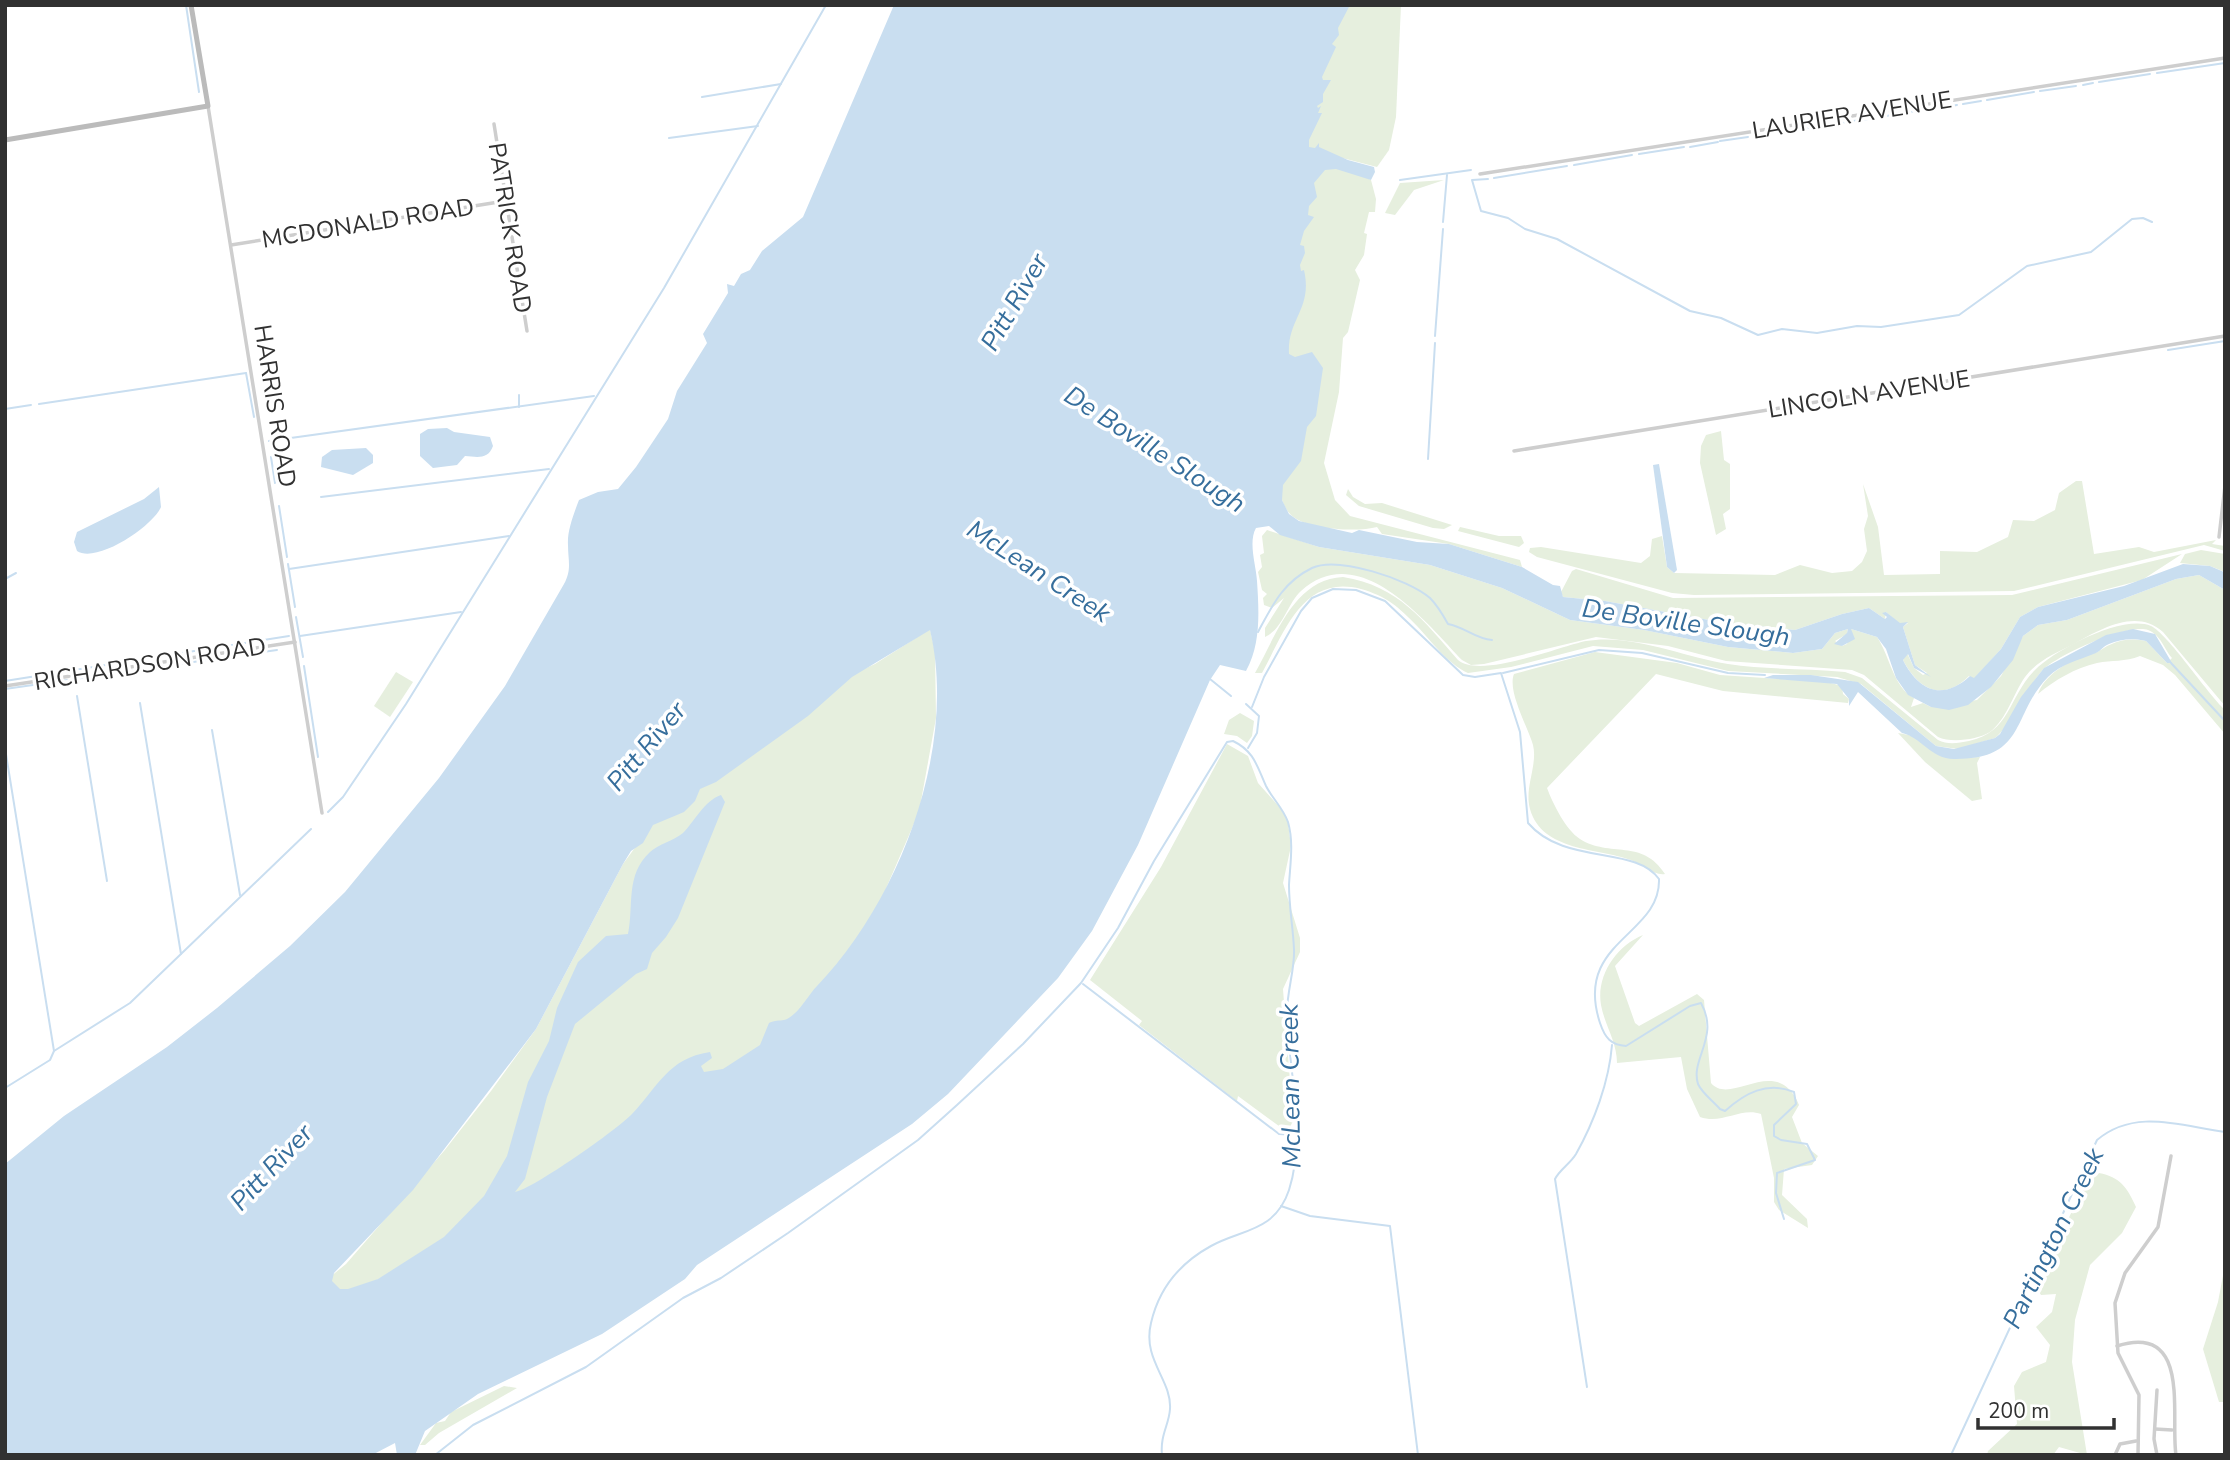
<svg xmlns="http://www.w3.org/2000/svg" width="2230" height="1460" font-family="'Nunito Sans',sans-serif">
	<rect width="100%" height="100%" fill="#fff"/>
	<g fill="#e6efde">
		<path d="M1281 5H1401L1396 117 1389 150 1377 167 1296 146Z"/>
		<path d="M1282 135 1371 180 1376 199 1375 212H1369L1364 233 1367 234 1364 255 1355 270 1360 280 1348 332 1343 338 1339 392 1324 463 1335 500 1350 516 1520 560 1522 567 1449 544 1382 534 1377 527C1359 532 1312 530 1295 518 1288 514 1285 507 1282 500Z"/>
		<path d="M1444 180 1414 190 1395 215 1385 213 1400 183Z"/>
		<path d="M1721 431 1724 460 1730 464V509L1723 514 1726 529 1716 535 1700 463 1701 446 1706 435Z"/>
		<path d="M2076 481H2082L2094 554 2139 547 2154 552 2216 540 2212 544 2225 546V551L2204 545 2014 591 1694 595 1672 593 1537 557 1529 552 1530 548 1541 547 1641 563 1650 556 1652 539 1662 536 1667 567 1674 573 1775 575 1800 565 1832 573 1852 571 1862 562 1867 551 1864 529 1868 516 1863 484 1878 527 1884 575 1940 574V551L1977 552 2008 537 2013 520 2034 521 2055 510 2059 493Z"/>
		<path d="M1348 489 1353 497 1365 504 1382 503 1452 525 1444 529 1433 528 1359 506 1346 495Z"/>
		<path d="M1460 527 1499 536H1521L1524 543 1519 547 1458 531Z"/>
		<path d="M1267 530 1319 547 1430 565 1502 588 1570 620 1644 630 1728 647 1793 653 1822 649 1835 633 1848 629 1847 634 1835 641 1842 646 1847 644 1851 629 1877 637C1890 656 1893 687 1914 698L1911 707 1923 703 1931 707 1977 700 2001 676 2023 636 2038 625 2067 620 2176 579 2199 575 2225 590V706L2163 632C2136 608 2101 629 2074 644 2056 653 2038 660 2025 677 2013 694 2007 719 1990 732 1977 740 1951 743 1938 737L1864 675 1852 670 1726 661 1668 646 1596 637 1484 664 1471 665 1462 660C1426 622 1359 538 1301 591 1287 604 1283 629 1265 637V628L1284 598 1272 608 1264 605 1263 598 1267 594 1262 590 1258 572 1262 567 1260 555 1264 553 1262 536Z"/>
		<path d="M2201 550 2225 554V572L2210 566 2180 563 2185 554Z"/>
		<path d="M2182 554 2142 580 2038 607 2020 617 2001 649 1974 679 1969 676C1942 703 1918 689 1903 660L1907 653 1914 668 1923 675 1927 673 1915 665 1903 627 1908 623 1900 624 1886 612 1885 619 1869 608 1842 614 1795 630 1720 622 1605 601 1563 597 1561 592 1572 571 1576 569 1673 598 2012 595Z"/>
		<path d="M1343 577C1399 586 1423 620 1458 660 1480 679 1558 647 1586 641 1631 633 1684 657 1728 664 1766 670 1806 668 1845 672L1862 678 1938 740C1948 745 1958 743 1969 741 2011 732 2008 697 2035 670 2055 650 2122 614 2151 626 2167 633 2207 693 2225 710V734L2175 675 2163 665 2140 656C2125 662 2112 660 2097 663 2075 668 2055 680 2038 694 2044 676 2066 662 2084 656 2088 654 2095 654 2099 651 2114 641 2127 637 2146 641L2167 663 2172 658C2164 649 2161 635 2148 630 2128 623 2054 656 2041 672 2026 690 2010 726 1995 738L1958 749 1936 746 1861 684 1837 677 1728 671 1643 650 1593 646 1511 667 1468 673C1448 664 1432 642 1417 626 1399 607 1386 596 1361 589 1303 574 1285 631 1262 673H1255C1276 636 1294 579 1343 577Z"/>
		<path d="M930 629 935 652 936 718 919 812 878 907 825 993 726 1081 494 1223 362 1287 298 1303 346 1264 444 1151 491 1091 536 1029 623 864 731 717 846 677 875 664Z"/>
		<path d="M1595 652 1677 663 1720 675 1827 682 1842 686 1843 694 1849 699 1848 703 1723 691 1656 674 1547 788C1553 804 1566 830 1580 839 1610 858 1642 838 1665 874 1654 876 1642 864 1631 860 1599 848 1542 852 1530 809 1524 788 1538 765 1533 745 1528 727 1507 691 1514 674Z"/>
		<path d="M396 672 413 682 390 717 374 706Z"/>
		<path d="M1240 713 1254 721 1252 736 1247 743 1237 736 1224 734 1229 720Z"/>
		<path d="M1898 733 1909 735 1960 758 1980 757 1977 763 1982 799 1972 801 1925 762Z"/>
		<path d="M1227 744 1248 756 1258 783 1283 811 1288 823 1291 846 1283 883 1300 938V952L1283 989 1293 1121 1289 1129H1283L1238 1096 1237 1101 1139 1025 1142 1021 1090 980 1161 867Z"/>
		<path d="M1643 935 1615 966 1635 1023 1639 1026 1697 994 1704 1000 1711 1083C1731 1107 1777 1052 1799 1105L1792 1117 1802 1143 1818 1156 1812 1165 1784 1169 1782 1195 1807 1219 1808 1228 1779 1210 1774 1202V1178L1761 1114C1740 1107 1722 1125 1700 1117L1687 1089 1681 1057 1617 1063C1617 1042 1605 1026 1601 1005 1596 976 1616 946 1643 935Z"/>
		<path d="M2099 1173C2120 1177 2127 1187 2136 1207L2122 1233 2090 1265 2075 1320 2072 1362 2087 1455 2059 1447 2053 1455H1987L1988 1451 2017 1424 2014 1386 2022 1372 2046 1362 2050 1345 2036 1327 2052 1312 2056 1294 2041 1295 2034 1284 2038 1268 2064 1227 2089 1178Z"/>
		<path d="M2225 1265V1402H2219L2203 1349 2218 1302Z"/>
		<path d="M504 1386 517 1388 439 1433 425 1445H420L436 1423 445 1421 451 1412Z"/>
	</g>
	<g fill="#c9def0" fill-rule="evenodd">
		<path d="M894 5H1350L1338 28 1339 35 1332 44 1336 47 1322 77 1323 80H1331L1323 94V102L1317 106 1318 108 1321 106 1318 113H1322L1309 140V147L1315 148 1319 143V147L1348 160 1374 167 1375 172 1371 180 1336 169 1325 170 1314 183 1317 197 1309 206 1308 215 1314 217 1304 231 1300 245 1304 246 1305 253 1300 265 1301 271 1304 270C1313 309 1287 319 1289 354L1295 357 1312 352 1323 368 1316 416 1307 427 1301 461 1283 485 1282 500 1289 514 1299 521 1352 533 1359 530 1417 542 1449 544 1522 567 1553 585 1560 586 1563 597 1605 601 1720 622 1795 630 1842 614 1869 608 1885 619 1887 617 1882 613 1886 612 1900 623 1908 622 1903 627 1915 665 1931 677 1914 668 1908 654 1903 660C1918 690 1942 702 1970 676L1974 678 2001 649 2020 617 2038 607 2124 586 2183 564 2210 566 2224 572 2225 590 2199 575 2176 579 2067 620 2038 625 2023 636 2013 660 1991 687 1968 705 1949 710 1931 707 1908 695 1896 678 1886 649 1877 637 1851 629 1855 639 1842 646 1834 644 1847 633 1848 629 1835 633 1822 649 1793 653 1728 647 1644 630 1570 620 1502 588 1430 565 1319 547 1280 535 1269 526 1256 528C1248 542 1256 565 1257 581 1259 612 1261 644 1246 671L1220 665 1210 680 1138 845 1092 931 1058 978 948 1094 912 1124 697 1265 685 1279 602 1334 478 1394 425 1431 415 1455H397L395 1443 372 1455H5V1164L64 1116 167 1047 217 1008 290 946 345 892 439 778 505 686 564 584C572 569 568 561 568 545 567 531 574 513 579 500L598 492 618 489 636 467 668 419 677 391 707 343 703 334 728 293 727 284 734 286 741 274 750 270 762 251 803 217ZM930 630C958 748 899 901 817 986 808 995 797 1017 784 1020 779 1021 775 1020 769 1023L760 1045 723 1069 704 1072 701 1066 712 1058 710 1052C668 1058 658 1087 632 1114 618 1129 533 1189 515 1192L525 1179 547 1097 575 1024 636 974 647 969 652 953 666 937 678 918 725 802 721 795C704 801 695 821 683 833 673 841 659 844 650 852 625 875 634 906 628 934L606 936 578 962 557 1008 549 1041 528 1082 507 1156 484 1196 444 1237 378 1279 348 1289H340L332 1281 334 1273 413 1190 536 1029 623 864 631 851 643 843 653 825 684 812 695 801 700 789 716 782 808 716 852 677Z"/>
		<path d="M447 428 454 432 490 437 493 446C488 460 477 457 465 456L457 465 433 468 420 456V434L428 429Z"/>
		<path d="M366 448 373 455V463L353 475 321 467 322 457 332 450Z"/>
		<path d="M1659 464 1677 570 1674 573 1667 567 1653 465Z"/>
		<path d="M159 487 161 507C153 526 97 564 77 551L74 542 77 532 144 499Z"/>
		<path d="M2133 629 2155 634 2172 663H2167L2146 641C2134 638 2120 639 2109 644 2103 646 2101 651 2096 653 2079 660 2061 664 2048 677 2011 715 2027 760 1954 759 1931 759 1921 737 1902 733L1858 692 1849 706V699L1837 684 1764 678 1773 675H1811L1858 682 1936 746 1954 749 1995 738 2000 734 2021 697 2044 668 2106 635Z"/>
	</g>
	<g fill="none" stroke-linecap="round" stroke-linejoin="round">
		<g stroke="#c9def0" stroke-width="2">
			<path d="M186 5 199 92"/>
			<path d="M2157 73 2225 63"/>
			<path d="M2099 82 2150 74"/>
			<path d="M2083 85 2093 83"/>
			<path d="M2040 91 2076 86"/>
			<path d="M702 97 781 84"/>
			<path d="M1987 100 2034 92"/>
			<path d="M1963 104 1981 101"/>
			<path d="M1937 108 1957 105"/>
			<path d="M1909 112 1931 109"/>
			<path d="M1874 118 1903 113"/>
			<path d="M1824 125 1868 119"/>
			<path d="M1792 130 1821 126"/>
			<path d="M1754 136 1787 131"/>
			<path d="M669 138 758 126"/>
			<path d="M1720 141 1748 137"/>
			<path d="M1690 147 1718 142"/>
			<path d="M1639 154 1684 147"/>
			<path d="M1574 165 1632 155"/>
			<path d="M1494 178 1567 166"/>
			<path d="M1488 179 1472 180 1481 211 1508 218 1525 229 1557 239 1690 311 1721 318 1758 335 1782 329 1817 333 1857 326 1881 327 1959 315 2027 266 2091 252 2132 219 2143 218 2152 222"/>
			<path d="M1400 180 1471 170"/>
			<path d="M1443 222 1447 175"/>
			<path d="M1435 336 1443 229"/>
			<path d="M2168 350 2225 341"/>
			<path d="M246 373 254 417"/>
			<path d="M519 395V407"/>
			<path d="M39 404 246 373"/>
			<path d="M5 409 31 405"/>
			<path d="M269 441 594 396"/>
			<path d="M271 457 275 483"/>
			<path d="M1428 459 1435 343"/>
			<path d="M321 497 549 469"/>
			<path d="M279 506 287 557"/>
			<path d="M288 564 295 607"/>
			<path d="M289 569 509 536"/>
			<path d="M5 579 16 573"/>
			<path d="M296 617 303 657"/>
			<path d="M1258 632C1272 606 1283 582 1312 568 1338 556 1408 579 1430 598 1437 605 1443 615 1448 624 1465 627 1475 639 1492 640"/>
			<path d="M300 636 461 612"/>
			<path d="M2171 663 2225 721"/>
			<path d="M304 666 318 757"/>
			<path d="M1503 673 1599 650 1642 653 1728 673 1765 675"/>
			<path d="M1210 679 1231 696"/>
			<path d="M5 681 289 636"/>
			<path d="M5 689 277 650"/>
			<path d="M77 696 107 881"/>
			<path d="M140 703 181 954"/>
			<path d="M1246 704 1259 716 1257 733 1248 748"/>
			<path d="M1252 707 1264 677 1301 611 1312 598 1333 589 1356 590 1385 601 1463 675 1475 677 1501 673 1520 732 1528 823C1565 866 1635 845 1659 879 1661 936 1573 941 1600 1023 1605 1038 1611 1045 1626 1046L1690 1006 1701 1003C1720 1037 1690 1059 1698 1084 1702 1093 1713 1101 1720 1109L1725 1111C1745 1093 1767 1081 1794 1092L1796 1104 1774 1125V1136L1781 1140 1807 1144 1815 1160 1777 1173 1776 1193 1784 1219"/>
			<path d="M212 730 240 895"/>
			<path d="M5 748 54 1051"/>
			<path d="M328 812 343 797 406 704 664 288 826 5"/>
			<path d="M1083 984 1279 1134 1295 1135"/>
			<path d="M5 1088 50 1060 54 1051 130 1003 311 829"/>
			<path d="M1281 1206 1310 1216 1390 1226 1418 1455"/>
			<path d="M1587 1387 1555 1179C1560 1169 1570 1164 1576 1154 1594 1122 1609 1082 1612 1045"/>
			<path d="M435 1455 473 1425 586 1367 683 1298 721 1278 788 1233 918 1140 957 1105 1023 1044 1081 983 1118 928 1154 861 1227 742 1233 741C1254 751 1257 766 1266 786 1272 798 1283 808 1288 822 1294 843 1290 865 1289 885 1289 907 1293 927 1294 949 1295 969 1287 991 1287 1012 1288 1070 1307 1134 1289 1190 1275 1232 1242 1229 1211 1246 1180 1263 1159 1288 1151 1323 1142 1360 1172 1380 1170 1409 1169 1425 1160 1435 1162 1455"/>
			<path d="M1951 1455 2097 1140C2135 1108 2180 1126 2225 1132"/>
		</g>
		<g stroke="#cecece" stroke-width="3.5">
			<path d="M208 106 322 813"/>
			<path d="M494 124 527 331"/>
			<path d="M1480 174 2225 58"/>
			<path d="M231 245 505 201"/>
			<path d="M1514 451 2225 336"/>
			<path d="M2219 537 2225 486"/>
			<path d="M5 686 295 642"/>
			<path d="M2117 1346C2192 1322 2170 1417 2176 1455"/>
			<path d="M2155 1429 2172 1430"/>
			<path d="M2115 1455 2120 1444 2136 1441"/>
			<path d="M2138 1455 2139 1395 2118 1353 2115 1303 2125 1273 2158 1227 2171 1156"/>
			<path d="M2157 1455 2154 1439 2157 1390"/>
		</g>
		<path stroke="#bbb" stroke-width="5" d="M5 140 208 106 191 5"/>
	</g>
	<g text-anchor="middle" stroke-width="7" stroke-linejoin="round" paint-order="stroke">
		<g font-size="24" fill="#313131" stroke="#fff">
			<text transform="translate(1852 115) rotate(-9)" y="8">LAURIER AVENUE</text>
			<text transform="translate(368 223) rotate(-9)" y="8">MCDONALD ROAD</text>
			<text transform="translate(510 228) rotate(81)" y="8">PATRICK ROAD</text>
			<text transform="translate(1869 394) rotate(-9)" y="8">LINCOLN AVENUE</text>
			<text transform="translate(275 406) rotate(81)" y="8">HARRIS ROAD</text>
			<text transform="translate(150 664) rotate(-9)" y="8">RICHARDSON ROAD</text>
		</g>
		<g font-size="26" font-style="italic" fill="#366e9c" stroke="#fff">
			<text transform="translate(1014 302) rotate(-60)" y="9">Pitt River</text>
			<text transform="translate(1155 449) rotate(33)" y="9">De Boville Slough</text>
			<text transform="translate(1039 571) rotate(33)" y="9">McLean Creek</text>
			<text transform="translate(1686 622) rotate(8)" y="9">De Boville Slough</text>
			<text transform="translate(646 746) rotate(-50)" y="9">Pitt River</text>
			<text transform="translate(1290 1086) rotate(-91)" y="9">McLean Creek</text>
			<text transform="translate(271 1167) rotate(-47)" y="9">Pitt River</text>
			<text transform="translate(2053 1238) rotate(-64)" y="9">Partington Creek</text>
		</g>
	</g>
	<rect width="2230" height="1460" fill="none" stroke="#313131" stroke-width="14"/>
	<path d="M1978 1418v10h136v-10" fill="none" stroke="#313131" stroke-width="3.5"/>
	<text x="1988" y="1418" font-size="21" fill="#313131" stroke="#ffffff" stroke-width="5" paint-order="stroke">200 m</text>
</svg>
